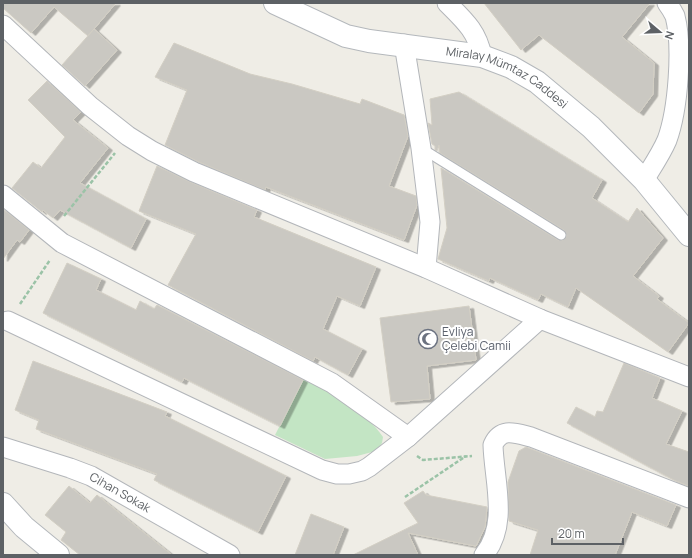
<svg xmlns="http://www.w3.org/2000/svg" width="692" height="558" font-family="Manrope,sans-serif">
	<defs>
		<filter id="shadow"><feDropShadow dx="4.5" dy="2.5" stdDeviation="0" flood-color="#0004"/></filter>
	</defs>
	<rect width="100%" height="100%" fill="#efede6"/>
	<path fill="#c3e5c4" d="M304 379C332 393 365 411 383 437L382 443 376 451 357 456 325 459 275 435Z"/>
	<g fill="#cac8c2" stroke="#d3cfc4" filter="url(#shadow)">
		<path d="M3 3H116L88 36 54 7 31 33 3 8Z"/>
		<path d="M484 3H650L622 37 654 63 653 94 639 113 539 35 521 50Z"/>
		<path d="M94 29 117 50 85 86 62 65Z"/>
		<path d="M174 43 250 74 292 84 360 104 362 99 404 115 408 136 389 186 416 196 417 205 404 240 266 187 265 190 199 162 165 145 187 90 155 77Z"/>
		<path d="M47 81 81 112 73 120 108 148 80 183 146 219 131 248 60 210 53 218 43 210 42 212 12 188 33 162 41 168 65 137 28 100Z"/>
		<path d="M459 92 602 180 592 198 628 222 637 208 663 238 633 276 659 296 657 299 689 323 668 352 576 288 568 307 541 294 538 300 490 278 489 281 438 259 447 228 441 168 558 240H563L567 236 564 230 440 153 439 145 437 151 435 150V146L432 144 428 123 432 125 430 99Z"/>
		<path d="M157 166 190 182 257 210 254 217 376 267 360 306 337 296 323 329 362 349 348 375 315 357 313 361 168 285 196 234 139 211Z"/>
		<path d="M3 209 29 230 20 242 17 240 3 259Z"/>
		<path d="M67 263 101 279 96 290 136 310 140 301 154 309 157 305 303 380 280 426 184 378 182 382 43 313Z"/>
		<path d="M469 306 476 360 427 366 430 399 391 402 380 318Z"/>
		<path d="M33 361 167 412 165 416 286 476 258 532 154 480 157 474 36 429 39 420 15 410Z"/>
		<path d="M624 363 660 378 652 398 682 411 666 444 689 452V486L674 480 567 423 576 407 595 417 597 411 603 412Z"/>
		<path d="M526 447 676 505 667 526 632 512 615 555H530L538 530 509 521 508 482 519 451Z"/>
		<path d="M69 486 90 503 97 495 172 555H80L61 540 66 532 45 515Z"/>
		<path d="M423 491 426 495 487 507 485 527 476 546 408 533 418 555H353L418 523 404 503Z"/>
		<path d="M311 514 344 527 333 555H295Z"/>
	</g>
	<g fill="none" stroke-linecap="round" stroke-linejoin="round">
		<defs>
			<path id="service" d="M421 148 561 235"/>
			<g id="minor">
				<path d="M447 3C464 20 477 31 482 56"/>
				<path d="M3 25 90 106 128 136 152 151 194 172 426 268 540 319 689 377"/>
				<path d="M404 44 421 148 430 222 426 268"/>
				<path d="M644 180C652 167 661 154 667 140 678 110 683 47 675 16 673 12 670 7 667 3"/>
				<path d="M3 195 62 243 332 383 408 437"/>
				<path d="M8 321 322 470 337 474H349L362 471 369 467 408 437 540 319"/>
				<path id="s1" d="M3 447 70 468 91 476 230 555"/>
				<path d="M484 555C509 524 494 481 493 445 501 427 515 433 531 437L689 498"/>
			</g>
			<g id="secondary">
				<path id="s2" d="M275 3 346 36 369 41 482 56 511 67 537 82 591 127 644 180 689 235"/>
				<path d="M3 504 24 527 58 555"/>
			</g>
		</defs>
		<use href="#service" stroke="#b3b6ba" stroke-width="11"/>
		<use href="#minor" stroke="#b3b6ba" stroke-width="21"/>
		<use href="#secondary" stroke="#b4b8bc" stroke-width="24"/>
		<g stroke="#9bc3a7" stroke-width="2.5" stroke-dasharray="4 2" stroke-linecap="butt">
			<path d="M64 216 115 153"/>
			<path d="M20 304 50 260"/>
			<path d="M417 456 423 460 472 456"/>
			<path d="M405 497 466 456"/>
		</g>
		<use href="#service" stroke="#fff" stroke-width="9"/>
		<use href="#minor" stroke="#fff" stroke-width="19"/>
		<use href="#secondary" stroke="#fff" stroke-width="22"/>
	</g>
	<defs>
		<symbol id="mosque-ring" viewBox="-11 -11 22 22"><circle r="9.5" fill="#fff" stroke="#6b7280" stroke-width="1.5"/><path d="M3.5-4.9A6 6 0 1 0 3.5 4.9A5 5 0 1 1 3.5-4.9Z" fill="#6b7280"/></symbol>
	</defs>
	<g fill-rule="evenodd">
		<use href="#mosque-ring" x="417" y="328" width="22" height="22"/>
	</g>
	<g text-anchor="middle" stroke-width="4" stroke-linejoin="round" paint-order="stroke">
		<g font-size="12" fill="#5d6165" stroke="#fff">
			<text dy="4" stroke="none"><textPath href="#s2" startOffset="247">Miralay Mümtaz Caddesi</textPath></text>
			<text dy="4" stroke="none"><textPath href="#s1" startOffset="126">Cihan Sokak</textPath></text>
		</g>
		<g font-size="12" fill="#5b616d" stroke="#fff" text-anchor="start">
			<text x="442" y="336">Evliya<tspan x="442" dy="14">Çelebi Camii</tspan></text>
		</g>
	</g>
	<rect width="692" height="558" fill="none" stroke="#5d6165" stroke-width="8"/>
	<g transform="translate(660 32) rotate(109)" stroke="#ffffff" stroke-width="3" paint-order="stroke">
	<path d="M0-3L7 15L0 10L-7 15Z" fill="#5d6165"/>
	<text y="-6" font-size="11" font-weight="bold" text-anchor="middle" fill="#5d6165">N</text>
	</g>
	<path d="M552 538v6h71v-6" fill="none" stroke="#5d6165" stroke-width="2"/>
	<text x="558" y="538" font-size="12" fill="#5d6165" stroke="#ffffff" stroke-width="3" paint-order="stroke">20 m</text>
</svg>
